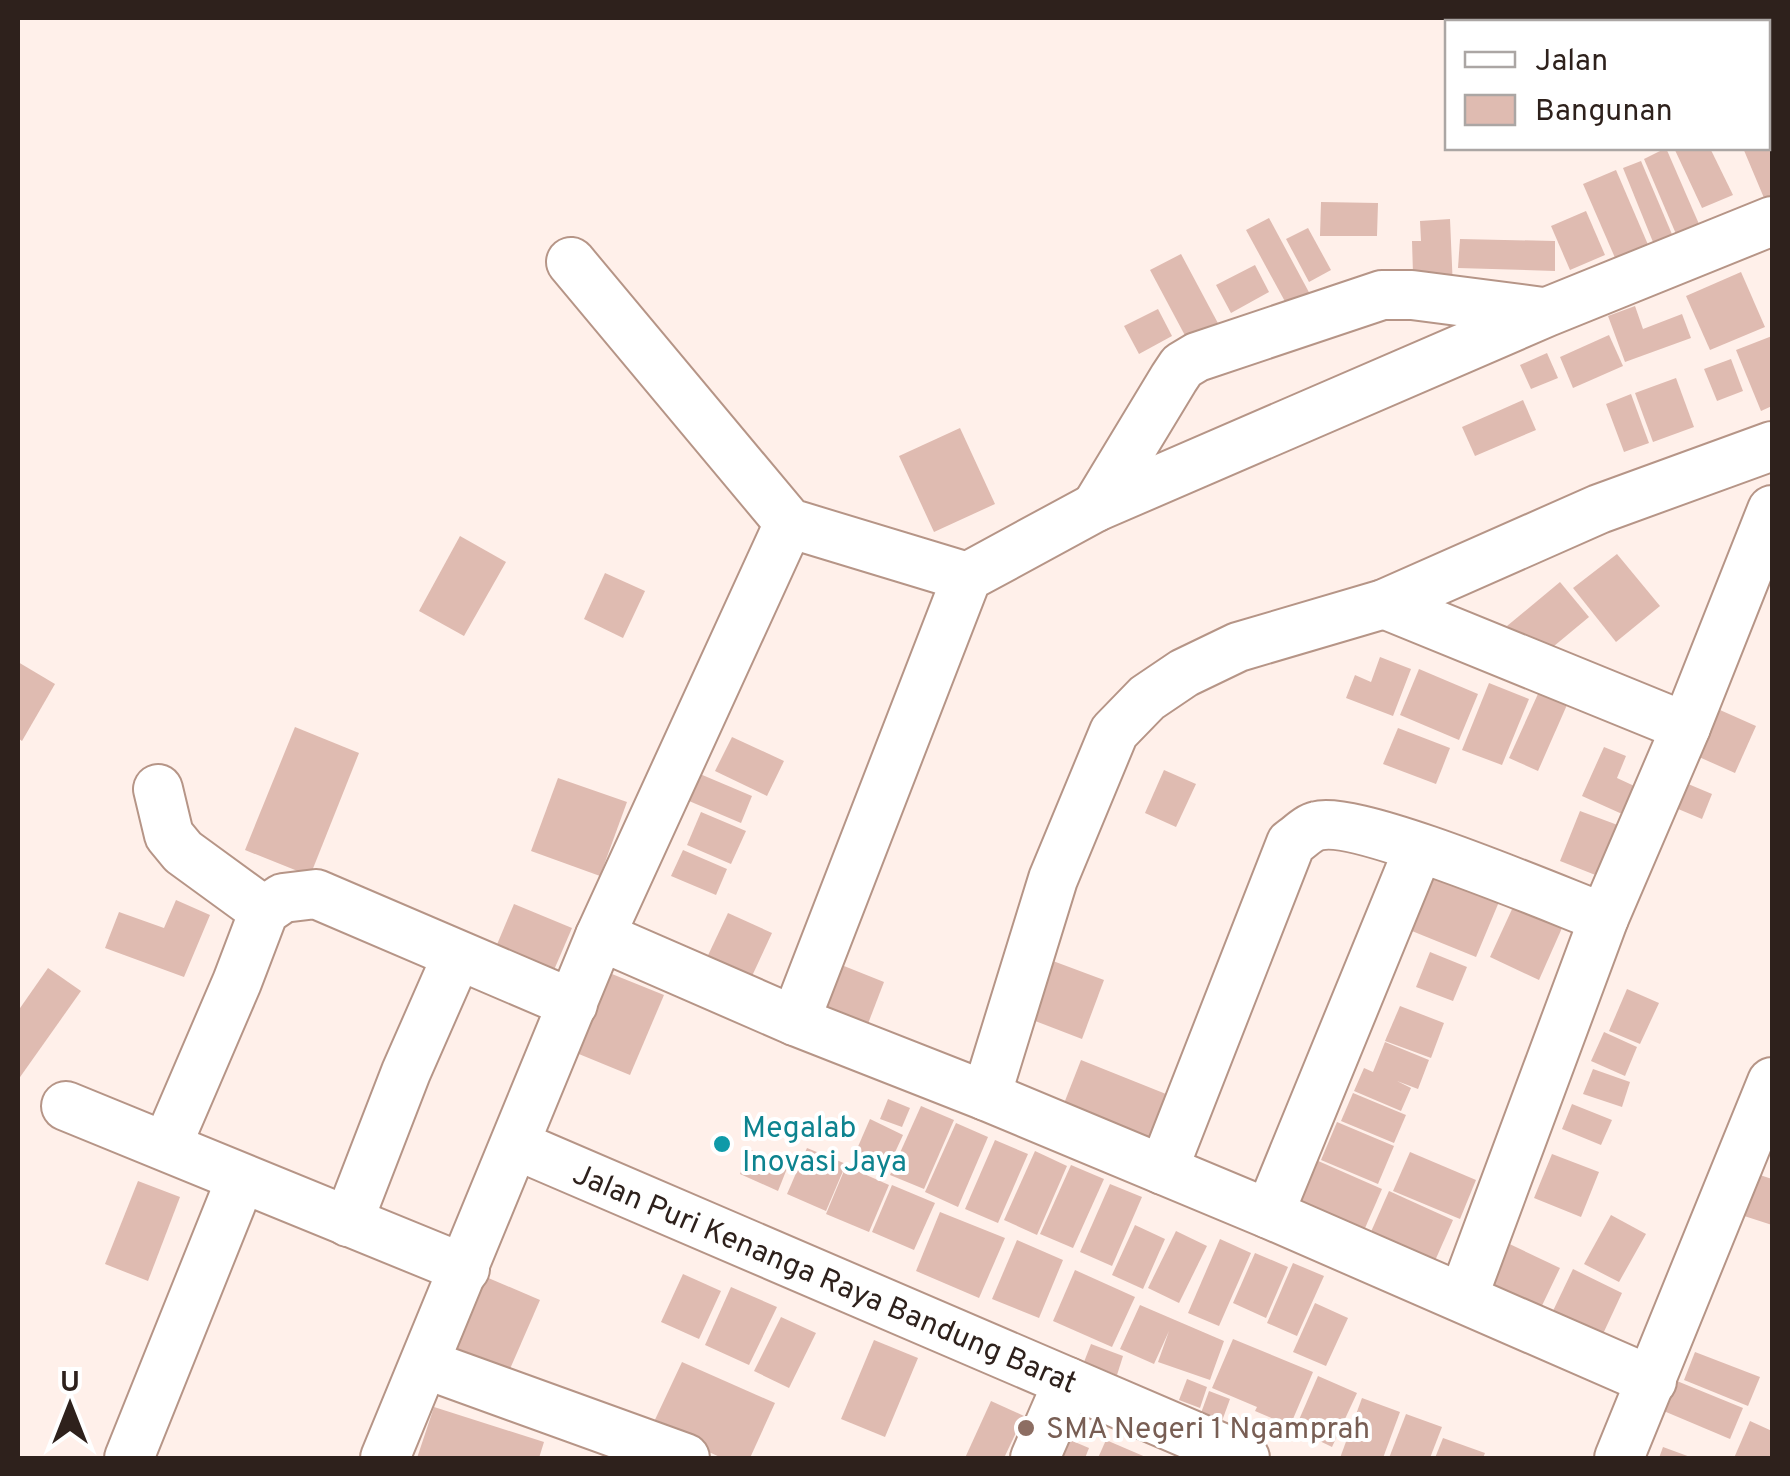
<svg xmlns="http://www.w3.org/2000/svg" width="1790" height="1476" font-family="Overpass,sans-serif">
	<rect width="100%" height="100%" fill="#fff0ea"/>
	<g fill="#dfbbb1">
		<path d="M1768 110 1772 121V217L1743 148H1768Z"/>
		<path d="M1666 148 1702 231 1679 241 1644 159Z"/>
		<path d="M1674 148H1710L1733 195 1702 208Z"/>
		<path d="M1641 161 1674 239 1655 247 1623 168Z"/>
		<path d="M1616 170 1652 254 1619 267 1583 184Z"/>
		<path d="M1321 202 1378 203 1377 236H1320Z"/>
		<path d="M1586 211 1605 255 1570 270 1551 226Z"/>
		<path d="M1269 218 1311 296 1288 307 1246 230Z"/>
		<path d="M1450 219 1453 288 1413 274 1412 241H1421L1420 221Z"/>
		<path d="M1308 228 1331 270 1309 282 1286 239Z"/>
		<path d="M1460 239 1555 241V271L1458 268Z"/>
		<path d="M1181 254 1220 327 1189 343 1150 270Z"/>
		<path d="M1255 265 1269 292 1231 313 1216 285Z"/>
		<path d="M1741 272 1765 327 1710 350 1686 296Z"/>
		<path d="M1635 306 1643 329 1682 314 1691 338 1625 362 1608 316Z"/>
		<path d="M1158 309 1172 336 1139 354 1124 326Z"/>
		<path d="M1609 335 1623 366 1573 388 1560 357Z"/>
		<path d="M1772 336V406L1761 411 1736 350Z"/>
		<path d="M1547 353 1558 378 1531 389 1520 365Z"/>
		<path d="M1731 359 1743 391 1717 401 1704 369Z"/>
		<path d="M1676 378 1694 427 1653 442 1635 393Z"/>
		<path d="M1631 394 1649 443 1624 452 1606 404Z"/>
		<path d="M1523 400 1536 430 1475 456 1462 427Z"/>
		<path d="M960 428 995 504 934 532 899 456Z"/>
		<path d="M460 536 506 562 464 636 419 611Z"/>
		<path d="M1617 554 1660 606 1616 642 1573 588Z"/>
		<path d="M605 573 645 591 623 638 584 619Z"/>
		<path d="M1560 582 1589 617 1536 661 1507 626Z"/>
		<path d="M1380 657 1411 669 1393 716 1346 698 1355 675 1371 682Z"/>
		<path d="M18 662 55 684 22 741 18 738Z"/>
		<path d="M1419 669 1478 694 1459 740 1400 715Z"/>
		<path d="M1489 683 1529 699 1502 765 1462 750Z"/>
		<path d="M1542 685 1570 698 1538 771 1509 758Z"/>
		<path d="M1711 706 1756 726 1735 773 1690 753Z"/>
		<path d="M295 727 359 753 310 876 245 850Z"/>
		<path d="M1398 728 1450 748 1436 784 1383 764Z"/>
		<path d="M732 737 784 761 767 796 715 771Z"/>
		<path d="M1604 747 1626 756 1617 778 1643 790 1631 818 1582 796Z"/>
		<path d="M1164 770 1196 784 1176 827 1145 813Z"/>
		<path d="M700 774 752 796 741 823 689 801Z"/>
		<path d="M558 778 627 802 600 876 531 851Z"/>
		<path d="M1681 781 1712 794 1702 819 1671 806Z"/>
		<path d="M1580 811 1623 827 1603 878 1560 861Z"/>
		<path d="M701 812 746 831 731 864 687 845Z"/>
		<path d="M683 850 727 869 716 895 671 876Z"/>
		<path d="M1431 869 1501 897 1476 957 1407 929Z"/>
		<path d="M176 900 210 915 184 977 105 948 119 912 164 928Z"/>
		<path d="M514 904 572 928 551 977 493 954Z"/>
		<path d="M1513 907 1562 928 1539 980 1490 957Z"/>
		<path d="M728 913 772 933 746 989 702 968Z"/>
		<path d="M1430 952 1467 967 1453 1001 1416 987Z"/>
		<path d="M1053 961 1104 980 1082 1039 1030 1019Z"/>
		<path d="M839 964 884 982 861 1042 816 1025Z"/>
		<path d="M48 968 81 991 18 1080V1011Z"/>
		<path d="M607 972 664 995 630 1075 574 1052Z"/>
		<path d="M1627 989 1659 1003 1640 1044 1609 1031Z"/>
		<path d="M1400 1006 1444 1023 1431 1058 1385 1041Z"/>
		<path d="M1604 1032 1637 1047 1625 1076 1591 1061Z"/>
		<path d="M1385 1042 1429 1060 1418 1089 1397 1081 1411 1088 1401 1111 1354 1091 1364 1068 1373 1072Z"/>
		<path d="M1081 1060 1176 1098 1158 1144 1063 1106Z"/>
		<path d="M1593 1069 1630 1082 1622 1107 1583 1094Z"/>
		<path d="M1353 1093 1406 1115 1394 1143 1341 1121Z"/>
		<path d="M888 1099 910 1108 902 1127 880 1119Z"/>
		<path d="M1572 1104 1612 1120 1601 1145 1562 1129Z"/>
		<path d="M921 1106 954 1120 924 1189 890 1175Z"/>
		<path d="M870 1119 903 1135 886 1172 853 1158Z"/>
		<path d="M1337 1122 1394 1146 1378 1184 1321 1160Z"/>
		<path d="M956 1123 988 1137 958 1207 925 1192Z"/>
		<path d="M995 1140 1028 1154 998 1223 965 1209Z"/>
		<path d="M807 1148 846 1164 826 1211 787 1194Z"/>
		<path d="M751 1150 788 1166 778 1191 740 1174Z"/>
		<path d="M1035 1151 1067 1166 1037 1235 1004 1220Z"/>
		<path d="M1410 1152 1476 1180 1460 1219 1393 1191Z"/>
		<path d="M1552 1154 1599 1172 1581 1217 1534 1198Z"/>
		<path d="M1316 1160 1382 1189 1362 1235 1296 1207Z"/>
		<path d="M1071 1165 1104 1179 1073 1248 1040 1234Z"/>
		<path d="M846 1166 889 1185 869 1232 826 1214Z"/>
		<path d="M1748 1171 1772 1179V1225L1735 1213Z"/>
		<path d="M138 1181 180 1197 148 1281 105 1264Z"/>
		<path d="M1110 1184 1142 1197 1112 1266 1080 1252Z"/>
		<path d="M892 1185 935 1203 914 1250 872 1232Z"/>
		<path d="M1389 1191 1453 1220 1434 1263 1370 1234Z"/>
		<path d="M940 1212 1005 1238 979 1298 916 1271Z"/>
		<path d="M1611 1215 1646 1234 1619 1282 1584 1264Z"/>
		<path d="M1135 1225 1165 1239 1143 1289 1112 1275Z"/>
		<path d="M1176 1231 1207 1246 1179 1303 1148 1288Z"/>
		<path d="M1220 1239 1251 1253 1219 1326 1188 1313Z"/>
		<path d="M1017 1240 1063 1260 1039 1318 992 1299Z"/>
		<path d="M1501 1240 1560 1268 1537 1316 1478 1288Z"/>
		<path d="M1255 1253 1288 1267 1266 1318 1233 1303Z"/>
		<path d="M1293 1263 1324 1276 1297 1336 1267 1323Z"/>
		<path d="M1573 1269 1622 1293 1602 1336 1552 1313Z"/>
		<path d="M1075 1270 1135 1297 1112 1347 1053 1321Z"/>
		<path d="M683 1274 721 1291 699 1339 661 1322Z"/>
		<path d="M486 1277 540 1300 506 1378 452 1355Z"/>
		<path d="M731 1287 777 1307 749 1365 705 1345Z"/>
		<path d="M1315 1303 1348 1318 1326 1366 1293 1352Z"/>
		<path d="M1140 1305 1224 1341 1210 1380 1158 1362 1169 1331 1154 1364 1120 1349Z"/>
		<path d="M781 1317 816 1333 789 1388 754 1371Z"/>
		<path d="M1233 1339 1313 1372 1290 1426 1255 1411 1257 1407 1212 1388Z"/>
		<path d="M874 1340 918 1358 885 1437 841 1419Z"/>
		<path d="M1091 1344 1123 1356 1117 1375 1084 1362Z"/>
		<path d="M1695 1352 1760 1377 1748 1406 1684 1380Z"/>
		<path d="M682 1362 775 1403 750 1458H722L652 1426Z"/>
		<path d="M1318 1376 1357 1393 1332 1447 1295 1429Z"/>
		<path d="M1187 1379 1207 1387 1200 1408 1179 1400Z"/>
		<path d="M1672 1379 1743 1408 1730 1439 1659 1409Z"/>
		<path d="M1209 1391 1230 1399 1222 1421 1201 1413Z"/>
		<path d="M1362 1398 1400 1412 1383 1458H1340Z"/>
		<path d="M991 1401 1024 1416 1004 1458H965Z"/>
		<path d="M434 1407 544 1442 539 1458H417Z"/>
		<path d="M1406 1414 1442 1427 1430 1458H1389Z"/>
		<path d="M1750 1421 1772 1431V1458H1734Z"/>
		<path d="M1063 1437 1089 1448 1085 1458H1053Z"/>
		<path d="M1443 1438 1485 1453 1483 1458H1435Z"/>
		<path d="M1106 1440 1148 1458H1098Z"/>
		<path d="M1663 1447 1693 1458H1659Z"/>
	</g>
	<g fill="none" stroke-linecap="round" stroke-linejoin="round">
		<defs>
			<g id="minor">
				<path d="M571 262 789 523 967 577"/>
				<path d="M1096 507 1174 378 1182 366 1197 357 1382 295H1412L1543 312"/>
				<path d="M1384 604 1686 727"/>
				<path d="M158 789 169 835 183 852 264 911"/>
				<path d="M600 936 795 1021 986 1096 1269 1214 1652 1381"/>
				<path d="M795 1021 967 577 1096 507 1547 312 1772 221"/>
				<path d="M986 1096 1053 879 1114 732 1147 698 1184 673 1238 647 1384 604 1599 509 1772 446"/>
				<path d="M66 1106 465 1269"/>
				<path d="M167 1145 237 982 264 911 283 898 316 894 573 1004"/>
				<path d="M516 1145 1245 1458"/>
				<path d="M1163 1170 1291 843C1299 838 1308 828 1317 826 1358 815 1554 899 1604 918"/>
				<path d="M1269 1214 1419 848"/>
				<path d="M348 1222 406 1072 457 956"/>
				<path d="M1463 1297 1604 918 1686 727 1772 510"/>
				<path d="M425 1364 685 1458"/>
				<path d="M129 1458 241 1179"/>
				<path d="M385 1458 600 936 789 523"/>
				<path d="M1035 1458 1068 1382"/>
				<path d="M1619 1458 1772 1082"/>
			</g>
		</defs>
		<use href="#minor" stroke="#b69587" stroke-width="52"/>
		<use href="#minor" stroke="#fff" stroke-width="48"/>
	</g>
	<circle fill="#0f9aa8" stroke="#fff" stroke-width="4" cx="722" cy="1144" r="10"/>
	<circle fill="#8d6e63" stroke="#fff" stroke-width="4" cx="1026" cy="1428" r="10"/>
	<g text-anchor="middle" stroke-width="8" stroke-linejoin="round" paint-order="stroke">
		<g font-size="30" fill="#0d838f" stroke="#fff" text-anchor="start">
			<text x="742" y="1137">Megalab<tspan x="742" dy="34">Inovasi Jaya</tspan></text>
		</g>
		<g font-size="30" fill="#2e211c" stroke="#fff">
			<text transform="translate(825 1278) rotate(23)" y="10">Jalan Puri Kenanga Raya Bandung Barat</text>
		</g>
		<g font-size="30" fill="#785e54" stroke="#fff" text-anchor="start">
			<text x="1046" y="1438">SMA Negeri 1 Ngamprah</text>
		</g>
	</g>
	<rect width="1790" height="1476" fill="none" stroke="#2e211c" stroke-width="40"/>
	<rect x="1445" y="20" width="325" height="130" fill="#ffffff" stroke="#aba6a4" stroke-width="2.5"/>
	<rect x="1465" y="52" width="50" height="15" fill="#ffffff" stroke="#aba6a4" stroke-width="2.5"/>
	<text x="1535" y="70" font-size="30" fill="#2e211c">Jalan</text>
	<rect x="1465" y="95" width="50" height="30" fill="#dfbbb1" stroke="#aba6a4" stroke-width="2.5"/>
	<text x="1535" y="120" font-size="30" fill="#2e211c">Bangunan</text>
	<g transform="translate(70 1406)" stroke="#ffffff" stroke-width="8" paint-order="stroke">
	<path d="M0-8L18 38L0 25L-18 38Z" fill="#2e211c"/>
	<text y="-15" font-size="28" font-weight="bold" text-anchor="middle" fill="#2e211c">U</text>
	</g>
</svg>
